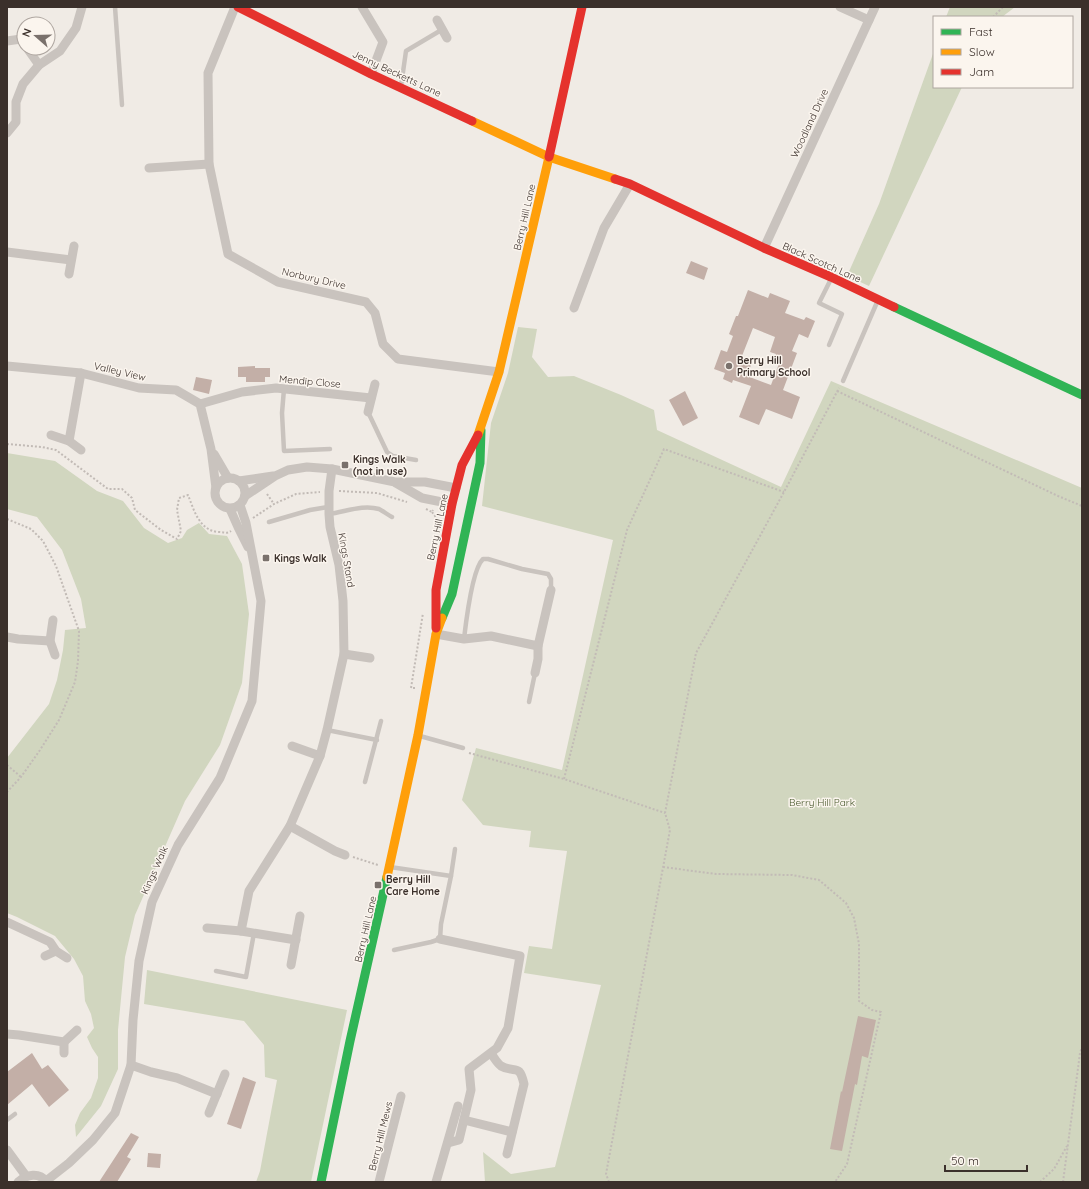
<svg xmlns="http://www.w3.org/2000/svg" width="1089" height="1189" font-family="Quicksand,sans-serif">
	<rect width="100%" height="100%" fill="#f0ebe5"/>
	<g fill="#d1d6bf">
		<path d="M950 7H1015L1002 17H946Z"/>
		<path d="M934 51V87H962L869 286 847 276 879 204Z"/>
		<path d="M518 327 537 329 532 357 548 377 574 376 621 395 654 410 657 430 781 487 831 381 1082 488V1182H485L483 1152 511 1174 555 1167 601 985 524 973 529 946 552 949 567 851 529 847 531 831 483 825 462 800 476 748 562 770 613 540 482 506 491 423 508 373Z"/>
		<path d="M7 453 55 461 97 491 123 501 144 528 168 543 182 538 187 530 199 523 209 534 227 536 242 564 249 614 242 683 220 745 185 801 135 915 125 957 118 1030V1069L101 1106 76 1137 75 1125 80 1113 91 1098 98 1078V1057L92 1048 87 1037 94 1028 91 1014 85 1001 83 976 74 959 55 936 17 917 7 913V758L49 704 57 680 63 650 65 630 86 628 81 599 62 550 37 517 7 509Z"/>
		<path d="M147 970 347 1010 311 1182H256L260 1171 277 1080 265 1077 264 1045 244 1021 144 1004Z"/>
	</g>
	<g fill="#c3afa7" fill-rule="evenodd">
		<path d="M691 261 708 268 704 280 686 273Z"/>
		<path d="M748 290 768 298 770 293 790 301 785 313 804 320 806 317 815 321 808 338 799 334 792 351 797 353 783 390 800 397 792 419 766 409 759 425 739 417 751 386 733 380 732 383 723 379 725 373 714 369 721 350 727 352 733 336 729 334 736 316H738ZM753 328 775 337 770 352 776 354 774 358 780 361 771 385 747 376 751 365 740 361Z"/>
		<path d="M255 366V368H270V377H265V382H246V377H238V367Z"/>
		<path d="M196 377 212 380 209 394 193 390Z"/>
		<path d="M685 391 698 418 683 426 669 400Z"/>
		<path d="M858 1016 876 1020 868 1058 862 1056 857 1085 855 1084 842 1151 830 1149 841 1091 842 1092Z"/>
		<path d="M32 1053 42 1069 48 1065 69 1090 49 1107 32 1084 7 1105V1072Z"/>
		<path d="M243 1077 256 1082 241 1129 227 1124Z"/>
		<path d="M131 1133 139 1137 127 1157 131 1159 117 1182H99Z"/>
		<path d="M148 1153 161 1154 160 1168 147 1167Z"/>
	</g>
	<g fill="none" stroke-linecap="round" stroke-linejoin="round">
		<g stroke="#c2bbb6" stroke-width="2" stroke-dasharray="2 2" stroke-linecap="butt">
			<path d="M993 17 1003 7"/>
			<path d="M837 391 1058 496 1082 506"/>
			<path d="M7 444 42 447 56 450 108 489H122L132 498 135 510 161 530 177 539 181 531 177 510 179 498 188 495C194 510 199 530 218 532 223 532 227 534 231 531"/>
			<path d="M339 491 377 493 407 502"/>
			<path d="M267 494 274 504"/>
			<path d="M426 509 432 512 433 510"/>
			<path d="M432 512 435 516 436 522"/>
			<path d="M253 518 274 504 296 494 320 492"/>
			<path d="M7 519 31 529 43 541 56 566 79 631 78 661 75 682 59 720 40 750 21 777 7 792"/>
			<path d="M415 688H411L423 613"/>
			<path d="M469 753 564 779 665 813"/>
			<path d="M7 765 21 777"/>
			<path d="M564 779 627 530 664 449 784 492"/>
			<path d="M353 857 378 865"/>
			<path d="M663 867 716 874 792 875 819 880 846 903 854 918 859 944V1001L872 1010 881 1012 847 1164 835 1182"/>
			<path d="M609 1182 606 1174 670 830 665 813 696 653 784 492 839 388"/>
			<path d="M1040 1182 1054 1169 1067 1146"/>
			<path d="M1063 1182 1080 1053 1082 1047"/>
		</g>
		<g stroke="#c9c3be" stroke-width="4.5">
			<path d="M115 7 122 105"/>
			<path d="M401 86 406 51 443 29"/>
			<path d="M829 345 842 314 819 303 831 279"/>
			<path d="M843 381 878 300"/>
			<path d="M284 389 282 413 284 451 330 449"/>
			<path d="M368 412 387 452 393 456 416 460"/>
			<path d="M329 514C345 512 363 504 379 509 383 511 388 515 392 517"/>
			<path d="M269 522 310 510 328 507"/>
			<path d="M464 639C466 622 472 569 483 559H488L522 569 548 574 551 579V590"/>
			<path d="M529 702 535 673"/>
			<path d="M327 730 377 740"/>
			<path d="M420 736 463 748"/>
			<path d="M365 782 381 721"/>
			<path d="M390 867 451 876 441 924 440 939 431 942 394 950"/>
			<path d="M451 876 455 849"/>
			<path d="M216 971 246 977 254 933"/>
			<path d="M7 1120 15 1114"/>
		</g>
		<g stroke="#c9c3be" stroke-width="9">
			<path d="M235 7 208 73 209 164 228 254 278 282 366 302 375 313 383 344 398 359 499 372"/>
			<path d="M362 7 383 42 371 74"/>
			<path d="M840 7 869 20"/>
			<path d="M437 20 447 38"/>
			<path d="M7 41 21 39 24 43"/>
			<path d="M27 48 39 65"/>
			<path d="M7 133 16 122V102L23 84 39 65 60 51 76 28 82 7"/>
			<path d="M149 168 209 164"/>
			<path d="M764 248 875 7"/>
			<path d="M7 252 71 260"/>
			<path d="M69 274 74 246"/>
			<path d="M574 308 604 228 630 184"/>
			<path d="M7 366 81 373 139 388 176 390 200 404 211 449 216 488"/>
			<path d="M200 404 242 392 276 388 371 398"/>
			<path d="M368 412 375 384"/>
			<path d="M51 435 69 441 81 450"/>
			<path d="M69 441 81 373"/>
			<path d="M214 454 228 478"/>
			<circle cx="230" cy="493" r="15"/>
			<path d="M239 481 273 476"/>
			<path d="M396 483 422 498 452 504"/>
			<path d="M245 496 275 476 288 470 307 467 332 469 395 482H425L456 488"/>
			<path d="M230 509 238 527 248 547"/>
			<path d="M53 620 50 641 55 655"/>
			<path d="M436 634 464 639 491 636 538 646 551 590"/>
			<path d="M7 637 18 639 50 641"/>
			<path d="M344 654 370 658"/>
			<path d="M535 673 538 659V646"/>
			<path d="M292 746 320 756"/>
			<path d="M290 826 335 851 345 855"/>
			<path d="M7 922 50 942 56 951 67 958"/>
			<path d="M207 928 241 931 296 940"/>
			<path d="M241 931 249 891 290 826 320 756 327 730 344 654 343 601 339 565 330 527 329 514V491L332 469"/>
			<path d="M440 939 520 956 508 1028 497 1048 469 1069 471 1090 459 1140 448 1143"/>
			<path d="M45 956 56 951"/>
			<path d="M291 965 300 916"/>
			<path d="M7 1034 19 1035 64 1042 77 1030"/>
			<path d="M64 1042V1053"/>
			<path d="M491 1053C494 1058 497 1063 501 1066 515 1074 519 1062 524 1084L507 1154"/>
			<path d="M131 1065 151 1072 177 1078 217 1094"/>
			<path d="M209 1113 225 1074"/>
			<path d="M464 1120 512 1132"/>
			<path d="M7 1150 26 1176"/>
			<path d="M46 1181 69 1163 93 1140 115 1113 131 1065 133 1020 139 961 152 902 178 845 220 778 252 701 261 601 246 523 240 505"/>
			<path d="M18 1182C27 1174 39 1172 47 1182"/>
			<path d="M379 1182 401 1096"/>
			<path d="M436 1182 458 1106"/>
		</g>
		<g stroke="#30b455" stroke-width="9">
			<path d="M894 307 1082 395"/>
			<path d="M442 618 452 594 480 463 481 430"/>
			<path d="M321 1182 350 1041 387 877"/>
		</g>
		<g stroke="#ff9f0a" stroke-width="9">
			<path d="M472 121 549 157 615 179"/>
			<path d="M478 435 499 372 549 157"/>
			<path d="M387 877 418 735 436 634 442 618"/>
		</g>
		<g stroke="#e5322d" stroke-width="9">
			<path d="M238 7 371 74 472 121"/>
			<path d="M549 157 582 7"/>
			<path d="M615 179 630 184 764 248 831 277 894 307"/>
			<path d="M436 628V590L452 504 462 465 478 435"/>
		</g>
	</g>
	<g fill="#7a716c" stroke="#fbf5ee" stroke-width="1.5">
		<circle cx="729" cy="366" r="4"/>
		<rect x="341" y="461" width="8" height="8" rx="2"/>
		<rect x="262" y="554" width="8" height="8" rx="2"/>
		<rect x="374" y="881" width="8" height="8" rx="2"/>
	</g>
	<g text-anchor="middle" stroke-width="3" stroke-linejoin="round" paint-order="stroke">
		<g font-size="10" fill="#3b302b" stroke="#fbf5ee">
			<text transform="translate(397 73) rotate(25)" y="4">Jenny Becketts Lane</text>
			<text transform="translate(809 123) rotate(-65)" y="4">Woodland Drive</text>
			<text transform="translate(524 217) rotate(-77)" y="4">Berry Hill Lane</text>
			<text transform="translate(822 262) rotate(24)" y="4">Black Scotch Lane</text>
			<text transform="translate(314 278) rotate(13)" y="4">Norbury Drive</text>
			<text transform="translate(120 371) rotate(13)" y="4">Valley View</text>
			<text transform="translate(310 381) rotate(5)" y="4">Mendip Close</text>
			<text transform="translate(437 527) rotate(-78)" y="4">Berry Hill Lane</text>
			<text transform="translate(347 560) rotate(80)" y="4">Kings Stand</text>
			<text transform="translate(154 870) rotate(-66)" y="4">Kings Walk</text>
			<text transform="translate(365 929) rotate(-77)" y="4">Berry Hill Lane</text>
			<text transform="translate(380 1136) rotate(-76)" y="4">Berry Hill Mews</text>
		</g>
		<g font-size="10" font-weight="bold" fill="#3b302b" stroke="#fbf5ee" text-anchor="start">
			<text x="737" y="364">Berry Hill<tspan x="737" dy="12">Primary School</tspan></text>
			<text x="353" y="463">Kings Walk<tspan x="353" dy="12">(not in use)</tspan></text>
			<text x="274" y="562">Kings Walk</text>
			<text x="386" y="883">Berry Hill<tspan x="386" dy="12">Care Home</tspan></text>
		</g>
		<g font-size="10" fill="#4a5a2e" stroke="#fbf5ee">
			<text x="822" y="806">Berry Hill Park</text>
		</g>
	</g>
	<rect width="1089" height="1189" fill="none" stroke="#3b302b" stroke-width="16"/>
	<rect x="933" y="16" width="140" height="72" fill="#fbf5ee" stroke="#aea6a0"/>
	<rect x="941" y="29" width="20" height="6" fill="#30b455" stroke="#aea6a0"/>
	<text x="969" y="36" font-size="12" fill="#3b302b">Fast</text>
	<rect x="941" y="49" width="20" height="6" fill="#ff9f0a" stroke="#aea6a0"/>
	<text x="969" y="56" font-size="12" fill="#3b302b">Slow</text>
	<rect x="941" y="69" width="20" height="6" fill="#e5322d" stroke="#aea6a0"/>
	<text x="969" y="76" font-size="12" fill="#3b302b">Jam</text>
	<g transform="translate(36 36) rotate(290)"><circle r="19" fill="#fbf5ee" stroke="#aea6a0"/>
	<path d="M0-3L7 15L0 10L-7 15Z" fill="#7a716c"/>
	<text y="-6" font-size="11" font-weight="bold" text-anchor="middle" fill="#3b302b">N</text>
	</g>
	<path d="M945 1165v6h82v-6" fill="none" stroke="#3b302b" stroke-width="2"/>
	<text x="951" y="1165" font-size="12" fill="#3b302b" stroke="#fbf5ee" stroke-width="3" paint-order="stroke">50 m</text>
</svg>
